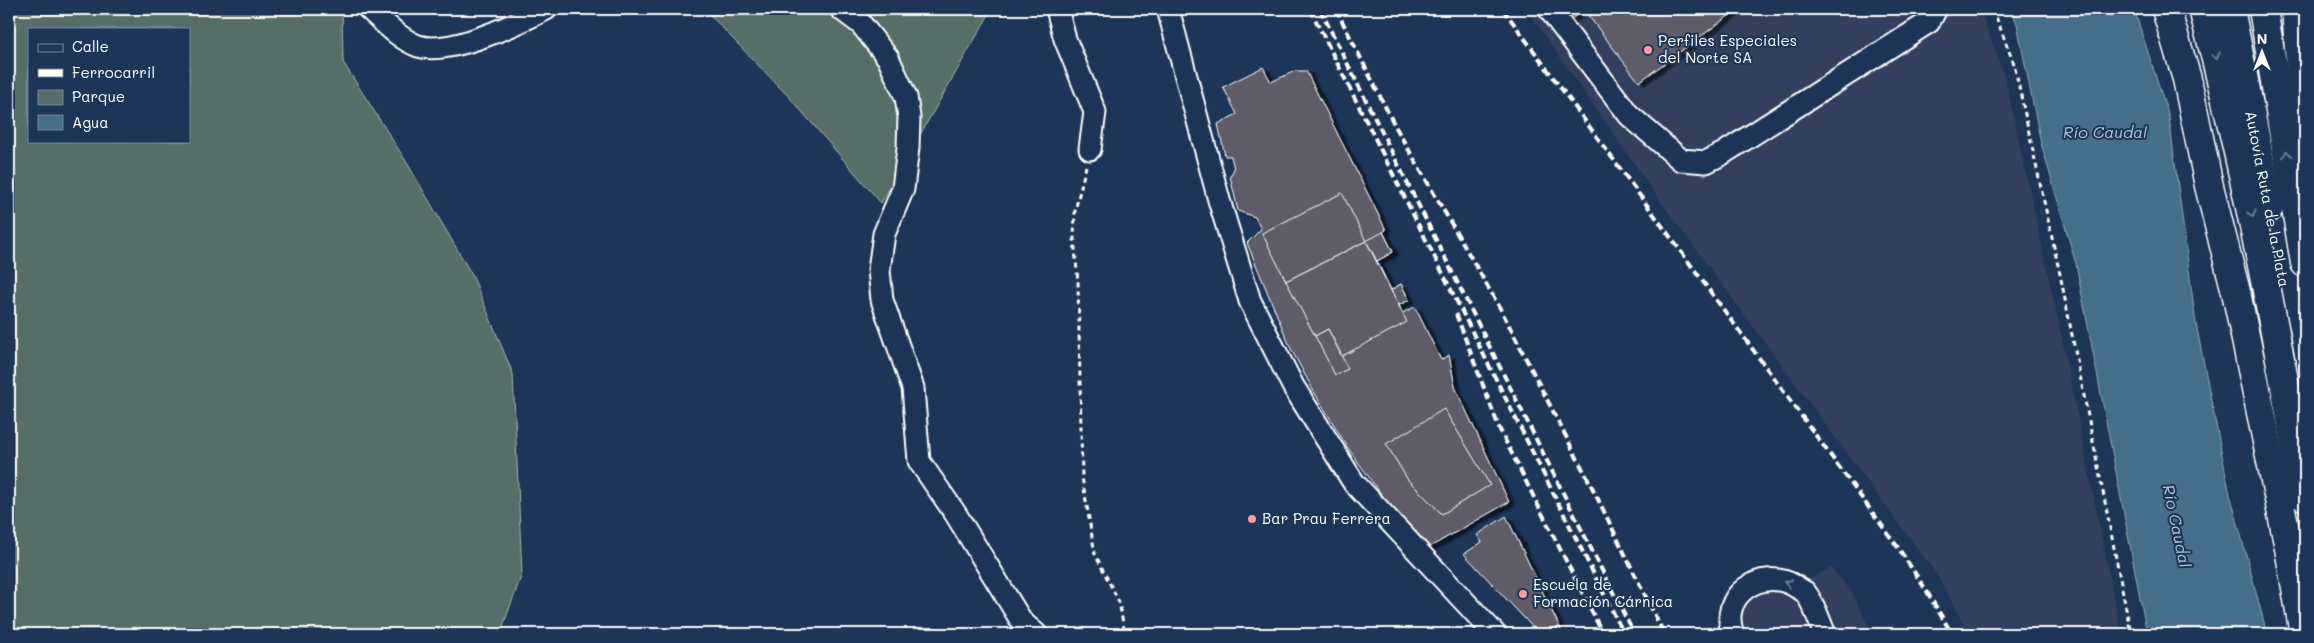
<svg xmlns="http://www.w3.org/2000/svg" width="2314" height="643" font-family="Mali,sans-serif">
	<defs>
		<filter id="shadow"><feDropShadow dx="5.5" dy="3" stdDeviation="1" flood-color="#0009"/></filter>
	</defs>
	<rect width="100%" height="100%" fill="#1d3557"/>
	<filter id="ink" filterUnits="userSpaceOnUse"><feTurbulence type="fractalNoise" baseFrequency=".02" numOctaves="2"/><feDisplacementMap in="SourceGraphic" scale="10" xChannelSelector="R" yChannelSelector="G"/><feConvolveMatrix kernelMatrix="1 2 1 2 8 2 1 2 1" color-interpolation-filters="sRGB"/></filter>
	<g filter="url(#ink)">
		<g fill="#31415d">
			<path d="M1526 9H1980L2005 78 2059 324 2121 634H1969L1937 575 1661 202Z"/>
			<path d="M1831 567 1853 594 1872 634H1698L1718 624 1722 605 1798 580H1808Z"/>
		</g>
		<g fill="#566d68" stroke="#aab6b4" fill-rule="evenodd">
			<path d="M9 9H342L343 62 409 166 473 277 513 374 522 574 500 634H9ZM29 29H189V141H29Z"/>
			<path d="M704 9H992L881 203 790 98Z"/>
		</g>
		<path fill="#446e8b" stroke="#8fa8b9" d="M2011 9H2134L2169 117 2196 324 2229 490 2267 634H2147L2076 264 2041 143 2017 24Z"/>
		<g fill="#5f5c6b" stroke="#fff" filter="url(#shadow)">
			<path d="M1564 9H1738L1639 82 1584 10 1571 19Z"/>
			<path d="M1263 67 1271 82 1295 71H1306L1386 230 1383 232 1393 252 1377 261 1391 290 1401 284 1409 300 1399 305 1402 313 1415 307 1441 360 1449 355 1455 387 1509 502 1428 548 1394 512 1348 448 1313 390 1291 349 1247 243 1261 229 1255 217 1238 211 1230 176 1234 169 1231 156H1225L1218 124 1237 114 1223 87Z"/>
			<path d="M1342 193 1366 241 1286 281 1262 233Z"/>
			<path d="M1383 232 1393 252 1377 261 1366 241Z"/>
			<path d="M1366 241 1407 322 1342 356 1328 329 1315 336 1286 281Z"/>
			<path d="M1401 284 1409 300 1399 305 1391 290Z"/>
			<path d="M1328 329 1348 369 1335 375 1315 336Z"/>
			<path d="M1444 409 1490 485 1442 514 1408 480 1386 444Z"/>
			<path d="M1506 516 1563 634H1539L1464 554 1482 542 1477 535Z"/>
		</g>
		<g fill="none" stroke-linecap="round" stroke-linejoin="round">
			<defs>
				<g id="minor">
					<path d="M369 9C384 22 399 39 418 46 450 56 518 23 546 9"/>
					<path d="M841 9 861 24 888 58 906 97 909 117 908 148 903 189 884 234 879 270 882 300 913 388 919 461 955 513 1022 622 1036 634"/>
					<path d="M1057 9 1065 39 1095 112 1090 149"/>
					<path d="M1168 9 1219 200 1250 301 1293 386 1354 483 1495 634"/>
					<path d="M1549 9 1629 115 1681 160 1706 162 1722 154 1929 22 1936 9"/>
					<path d="M1733 634C1718 596 1761 566 1795 586 1798 588 1802 590 1805 592 1814 603 1819 621 1825 634"/>
				</g>
				<g id="highway">
					<path d="M2166 9 2187 79 2209 186 2236 292 2289 548 2304 634"/>
					<path d="M2203 9C2246 170 2276 333 2305 497"/>
					<path d="M2230 9 2269 208"/>
					<path d="M2263 9 2305 263"/>
					<path d="M2296 9 2305 129"/>
				</g>
			</defs>
			<use href="#minor" stroke="#fff" stroke-width="25"/>
			<use href="#highway" stroke="#fff" stroke-width="31"/>
			<g stroke="#fff" stroke-width="3" stroke-dasharray="5 4" stroke-linecap="butt">
				<path d="M1993 9 2014 64 2061 279 2131 634"/>
				<path d="M1086 166 1075 211 1074 238 1078 282 1082 477 1095 554 1119 602 1125 634"/>
			</g>
			<use href="#minor" stroke="#1d3557" stroke-width="21"/>
			<use href="#highway" stroke="#1d3557" stroke-width="28"/>
			<g stroke="#fff" stroke-width="4" stroke-dasharray="8 4" stroke-linecap="butt">
				<path d="M1310 9 1624 634"/>
				<path d="M1320 9 1634 634"/>
				<path d="M1336 9 1395 126 1500 308 1593 489 1664 634"/>
				<path d="M1503 9 1897 546 1926 590 1952 634"/>
				<path d="M1456 314 1500 430 1603 634"/>
			</g>
		</g>
		<defs><path id="oneway-chevron" d="M-2-3.5L2.5 0L-2 3.5" fill="none" stroke-width="1.6" stroke-linecap="round" stroke-linejoin="round" transform="scale(1.25)"/></defs>
		<g stroke="#6c7c92">
			<use href="#oneway-chevron" transform="translate(2216 56) rotate(76)"/>
			<use href="#oneway-chevron" transform="translate(2287 154) rotate(-99)"/>
			<use href="#oneway-chevron" transform="translate(2252 214) rotate(77)"/>
			<use href="#oneway-chevron" transform="translate(1788 583) rotate(-158)"/>
		</g>
	</g>
	<g fill="#ff9aa2" stroke="#1d3557" stroke-width="2">
		<circle cx="1648" cy="50" r="5"/>
		<circle cx="1252" cy="519" r="5"/>
		<circle cx="1523" cy="594" r="5"/>
	</g>
	<g text-anchor="middle" stroke-width="4" stroke-linejoin="round" paint-order="stroke">
		<g font-size="15" fill="#fff" stroke="#1d3557" text-anchor="start">
			<text x="1658" y="46">Perfiles Especiales<tspan x="1658" dy="17">del Norte SA</tspan></text>
			<text x="1262" y="524">Bar Prau Ferrera</text>
			<text x="1533" y="590">Escuela de<tspan x="1533" dy="17">Formación Cárnica</tspan></text>
		</g>
		<g font-size="15" fill="#fff" stroke="#1d3557">
			<text transform="translate(2267 199) rotate(79)" y="5">Autovía Ruta de la Plata</text>
		</g>
		<g font-size="16" font-style="italic" fill="#b4c5d1" stroke="#1d3557">
			<text x="2105" y="138">Río Caudal</text>
			<text transform="translate(2177 526) rotate(78)" y="6">Río Caudal</text>
		</g>
	</g>
	<rect width="2314" height="643" fill="none" stroke="#1d3557" stroke-width="30"/>
	<rect x="15" y="15" width="2284" height="613" fill="none" stroke="#fff" stroke-width="2" filter="url(#ink)"/>
	<rect x="28" y="28" width="162" height="115" fill="#1d3557" stroke="#77869a"/>
	<rect x="38" y="44" width="25" height="8" fill="#1d3557" stroke="#77869a"/>
	<text x="72" y="52" font-size="15" fill="#ffffff">Calle</text>
	<rect x="38" y="69" width="25" height="8" fill="#ffffff" stroke="#77869a"/>
	<text x="72" y="78" font-size="15" fill="#ffffff">Ferrocarril</text>
	<rect x="38" y="90" width="25" height="15" fill="#566d68" stroke="#77869a"/>
	<text x="72" y="102" font-size="15" fill="#ffffff">Parque</text>
	<rect x="38" y="115" width="25" height="15" fill="#446e8b" stroke="#77869a"/>
	<text x="72" y="128" font-size="15" fill="#ffffff">Agua</text>
	<g transform="translate(2262 52)" stroke="#1d3557" stroke-width="4" paint-order="stroke">
	<path d="M0-4L9 19L0 12L-9 19Z" fill="#ffffff"/>
	<text y="-8" font-size="14" font-weight="bold" text-anchor="middle" fill="#ffffff">N</text>
	</g>
</svg>
